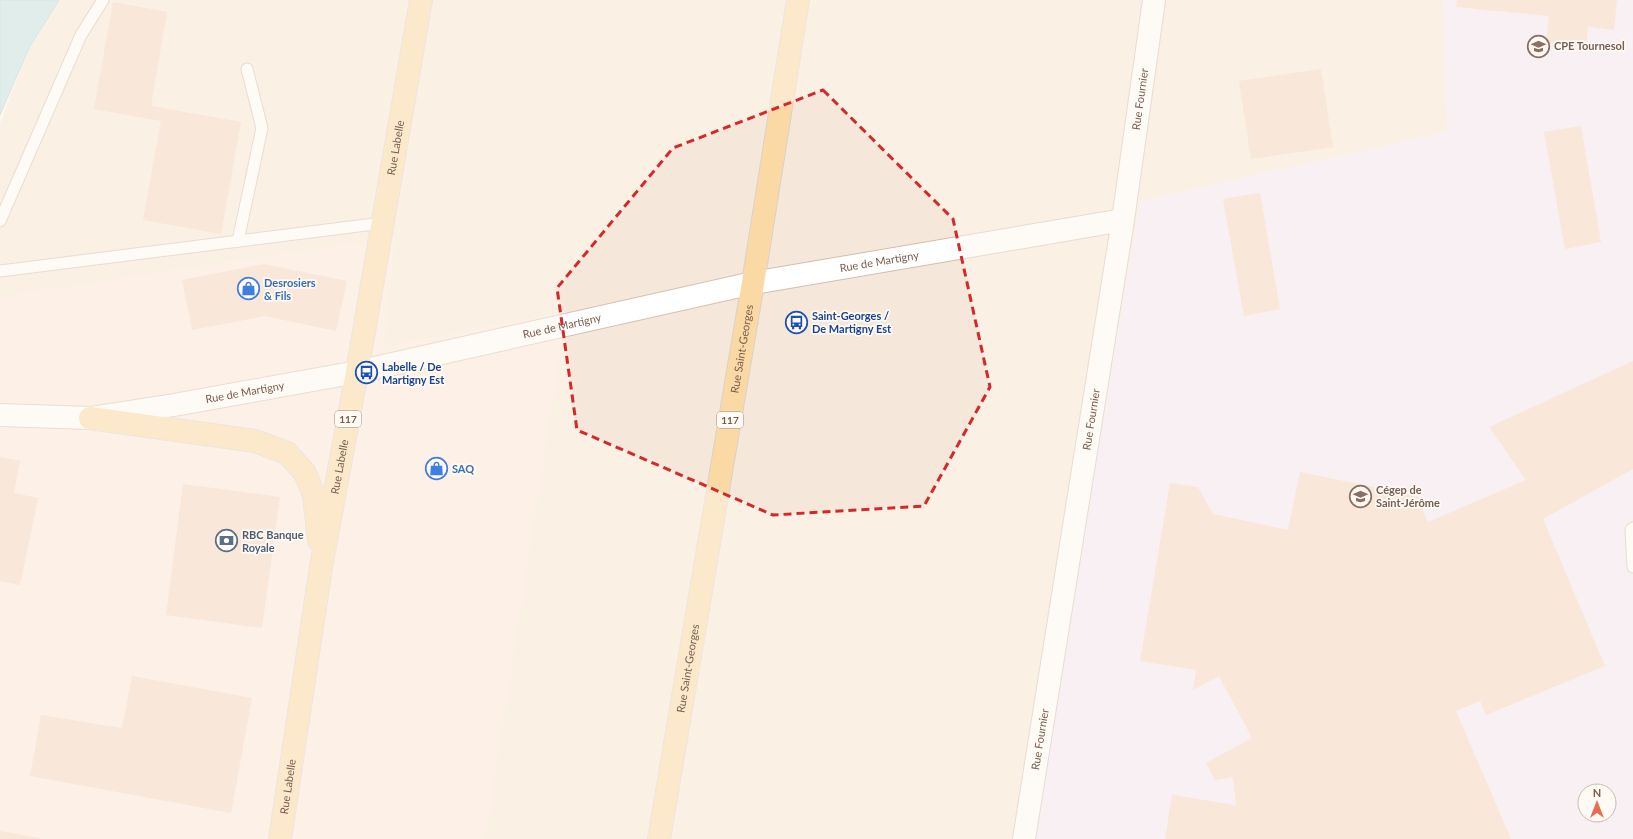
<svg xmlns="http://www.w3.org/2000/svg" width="1633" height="839" font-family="Lato,sans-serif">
	<rect width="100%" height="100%" fill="#fdf6ec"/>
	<path fill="#f5e8da" d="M59 0H1442L1447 132 1140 201 1032 839H485L566 312 384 348 395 237 0 297V124L29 48Z"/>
	<path fill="#fde8e0" d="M395 237 385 348 566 312 485 839H0V297Z"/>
	<path fill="#f3e8fa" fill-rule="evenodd" d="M1442 0H1633V839H1032L1140 201 1447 132ZM1585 791H1609V815H1585Z"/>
	<path fill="#bfe3e8" stroke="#a5d3da" d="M0 0H59L29 48 0 115Z"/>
	<g fill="#f3d5c3">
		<path d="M1457 0H1617L1614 30 1588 27 1586 47 1546 43 1549 16 1456 7Z"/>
		<path d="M113 2 167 12 151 106 241 122 221 234 143 220 161 121 94 109Z"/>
		<path d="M1321 69 1333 147 1251 159 1239 81Z"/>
		<path d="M1581 126 1601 242 1565 249 1544 132Z"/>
		<path d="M1260 193 1280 309 1244 316 1223 199Z"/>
		<path d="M264 264 347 281 336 331 265 316 192 330 182 280Z"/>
		<path d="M1633 361V469L1543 519 1605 666 1486 715 1480 701 1456 711 1511 839H1165L1172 795 1236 805 1233 777 1215 780 1206 763 1252 738 1219 676 1193 690 1196 670 1140 661 1170 483 1198 487 1213 514 1288 530 1300 472 1417 496 1428 522 1526 480 1489 427Z"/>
		<path d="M0 457 20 461 14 493 38 498 20 585 0 581Z"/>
		<path d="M183 484 280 497 262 628 166 615Z"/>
		<path d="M132 676 252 698 231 813 30 776 41 715 122 728Z"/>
		<path d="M0 831 40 838V839H0Z"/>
	</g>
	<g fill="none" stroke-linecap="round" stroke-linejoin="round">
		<defs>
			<g id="lane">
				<path d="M0 221 81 35 103 0"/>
				<path d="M238 241 262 128 247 69"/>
				<path d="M0 271 382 223"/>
				<path d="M1633 528 1631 530 1633 567"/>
			</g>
			<g id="street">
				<path id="s1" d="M753 283 1123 220"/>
				<path id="s2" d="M1024 839 1123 220 1154 0"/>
			</g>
			<g id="secondary">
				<path id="s3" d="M0 415 90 418 174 405 357 372 753 283"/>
			</g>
			<g id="primary">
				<path d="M90 418 255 441 287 453 305 473 314 495 319 540"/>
				<path id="s4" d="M280 839 321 567 357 372 421 0"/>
				<path id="s5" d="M659 839 753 283 798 0"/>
			</g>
		</defs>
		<use href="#lane" stroke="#d1beb0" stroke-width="13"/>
		<use href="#street" stroke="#d1beb0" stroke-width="24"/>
		<use href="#secondary" stroke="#d6c0b0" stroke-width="24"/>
		<use href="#primary" stroke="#dad1cd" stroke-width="24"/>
		<use href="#lane" stroke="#fff" stroke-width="11"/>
		<use href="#street" stroke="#fff" stroke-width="22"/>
		<use href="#secondary" stroke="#fff" stroke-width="22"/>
		<use href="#primary" stroke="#fbd9a5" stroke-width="22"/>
	</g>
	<path d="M0 0H1633V839H0ZM823 90 953 219 990 387 924 506 773 515 577 430 557 288 673 148Z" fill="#fdf6ec" fill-opacity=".55" fill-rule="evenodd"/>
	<path fill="none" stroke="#d62828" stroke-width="3" stroke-dasharray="8 5" stroke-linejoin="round" d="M823 90 953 219 990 387 924 506 773 515 577 430 557 288 673 148Z"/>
	<defs>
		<symbol id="school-ring" viewBox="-11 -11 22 22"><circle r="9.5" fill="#fffaf3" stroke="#8d6e63" stroke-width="1.5"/><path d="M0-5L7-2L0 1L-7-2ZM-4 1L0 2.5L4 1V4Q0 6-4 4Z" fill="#8d6e63"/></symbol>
		<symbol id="shop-ring" viewBox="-11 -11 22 22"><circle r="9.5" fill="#fffaf3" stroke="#3f7fe0" stroke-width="1.5"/><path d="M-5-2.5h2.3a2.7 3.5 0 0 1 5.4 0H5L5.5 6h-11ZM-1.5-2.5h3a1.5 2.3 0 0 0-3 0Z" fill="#3f7fe0"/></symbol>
		<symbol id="bus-ring" viewBox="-11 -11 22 22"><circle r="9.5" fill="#fffaf3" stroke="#1a4fb4" stroke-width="1.5"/><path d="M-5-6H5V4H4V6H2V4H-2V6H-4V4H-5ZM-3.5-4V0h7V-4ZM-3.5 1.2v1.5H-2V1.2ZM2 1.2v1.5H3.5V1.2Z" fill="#1a4fb4"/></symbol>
		<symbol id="university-ring" viewBox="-11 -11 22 22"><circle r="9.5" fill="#fffaf3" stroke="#8d6e63" stroke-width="1.5"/><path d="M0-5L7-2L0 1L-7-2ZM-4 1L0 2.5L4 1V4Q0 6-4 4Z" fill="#8d6e63"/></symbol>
		<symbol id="bank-ring" viewBox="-11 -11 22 22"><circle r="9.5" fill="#fffaf3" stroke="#5c6f8a" stroke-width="1.5"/><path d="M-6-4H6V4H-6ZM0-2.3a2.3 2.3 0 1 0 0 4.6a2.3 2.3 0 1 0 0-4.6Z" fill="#5c6f8a"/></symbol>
	</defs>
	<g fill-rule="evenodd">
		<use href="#school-ring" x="1526" y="34" width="25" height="25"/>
		<use href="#shop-ring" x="236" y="276" width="25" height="25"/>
		<use href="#bus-ring" x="784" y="310" width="25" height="25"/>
		<use href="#bus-ring" x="354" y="360" width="25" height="25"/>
		<use href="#shop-ring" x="424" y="456" width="25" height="25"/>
		<use href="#university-ring" x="1348" y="484" width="25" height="25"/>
		<use href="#bank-ring" x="214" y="528" width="25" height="25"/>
	</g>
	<g text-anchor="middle" stroke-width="3.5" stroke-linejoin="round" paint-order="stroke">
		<g fill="#fffaf3" stroke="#a28b7f" stroke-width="1">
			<rect x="335" y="411" width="26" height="16" rx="3"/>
			<rect x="717" y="412" width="26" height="16" rx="3"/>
		</g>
		<g font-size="10" font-weight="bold" fill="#7a5c4d">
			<text x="348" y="423">117</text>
			<text x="730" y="424">117</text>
		</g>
		<g font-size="11" font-weight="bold" fill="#785e54" stroke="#fffaf3" text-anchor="start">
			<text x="1554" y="50">CPE Tournesol</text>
			<text x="1376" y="494">Cégep de<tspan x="1376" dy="13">Saint-Jérôme</tspan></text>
		</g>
		<g font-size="11" fill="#7a5c4d" stroke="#fffaf3">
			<text dy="4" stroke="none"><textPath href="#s2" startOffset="749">Rue Fournier</textPath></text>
			<text dy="4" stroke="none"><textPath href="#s4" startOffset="701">Rue Labelle</textPath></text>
			<text dy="4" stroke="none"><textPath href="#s1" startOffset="128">Rue de Martigny</textPath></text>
			<text dy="4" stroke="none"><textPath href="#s3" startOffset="571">Rue de Martigny</textPath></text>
			<text dy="4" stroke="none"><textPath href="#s5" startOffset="497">Rue Saint-Georges</textPath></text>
			<text dy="4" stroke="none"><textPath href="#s3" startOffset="247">Rue de Martigny</textPath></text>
			<text dy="4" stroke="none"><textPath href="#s2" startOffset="425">Rue Fournier</textPath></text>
			<text dy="4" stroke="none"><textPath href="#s4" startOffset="377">Rue Labelle</textPath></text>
			<text dy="4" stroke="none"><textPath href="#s5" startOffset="173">Rue Saint-Georges</textPath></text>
			<text dy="4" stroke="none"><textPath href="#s2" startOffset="101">Rue Fournier</textPath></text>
			<text dy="4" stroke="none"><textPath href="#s4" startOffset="53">Rue Labelle</textPath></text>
		</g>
		<g font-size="11" font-weight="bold" fill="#366cbe" stroke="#fffaf3" text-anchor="start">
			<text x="264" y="287">Desrosiers<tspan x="264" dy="13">&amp; Fils</tspan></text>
			<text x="452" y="473">SAQ</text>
		</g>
		<g font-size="11" font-weight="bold" fill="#164399" stroke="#fffaf3" text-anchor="start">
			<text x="812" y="320">Saint-Georges /<tspan x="812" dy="13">De Martigny Est</tspan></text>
			<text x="382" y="371">Labelle / De<tspan x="382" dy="13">Martigny Est</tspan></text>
		</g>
		<g font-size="11" font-weight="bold" fill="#4e5e75" stroke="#fffaf3" text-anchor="start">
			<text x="242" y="539">RBC Banque<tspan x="242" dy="13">Royale</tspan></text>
		</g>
	</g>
	<g transform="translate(1597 803)"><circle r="19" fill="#fffaf3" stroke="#cabbb1"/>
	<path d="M0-3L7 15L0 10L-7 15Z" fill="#e76f51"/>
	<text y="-6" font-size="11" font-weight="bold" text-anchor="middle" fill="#7a5c4d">N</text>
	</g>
</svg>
